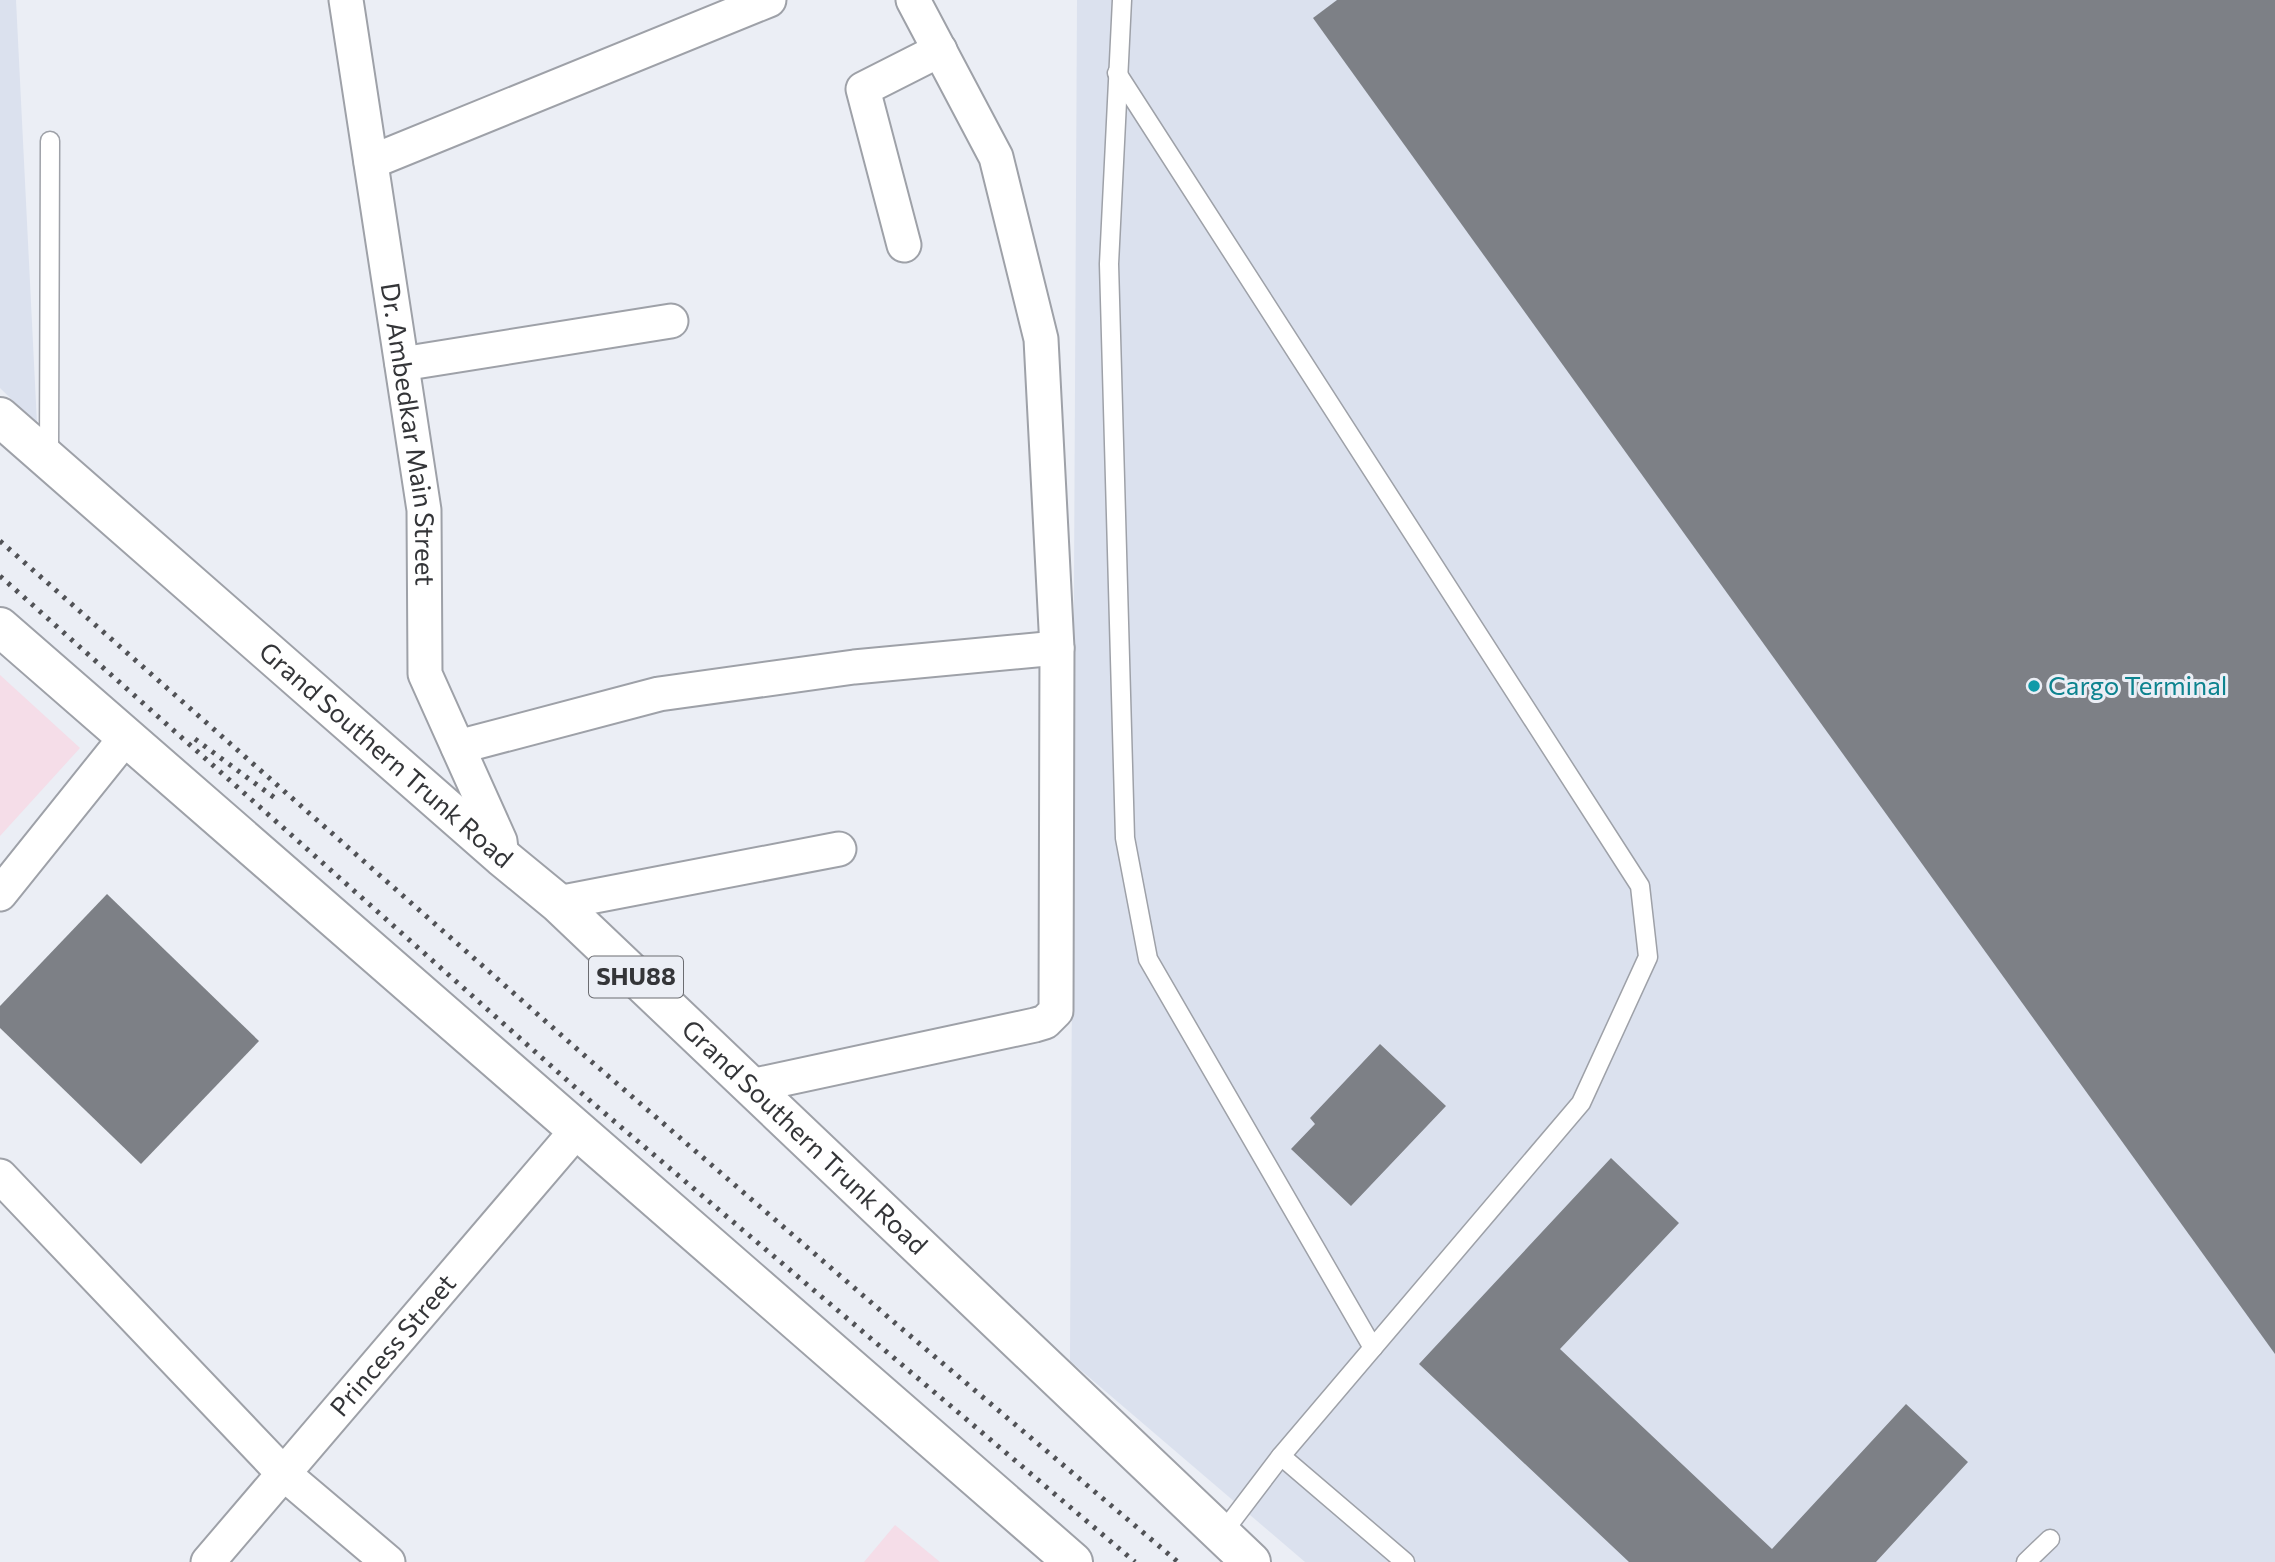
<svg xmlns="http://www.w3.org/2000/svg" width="2275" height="1562" font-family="Commissioner,sans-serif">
	<rect width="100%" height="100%" fill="#ebeef5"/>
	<g fill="#f5dde8">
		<path d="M0 675 80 748 0 836Z"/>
		<path d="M895 1525 940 1562H864Z"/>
	</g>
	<g fill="#dbe1ee">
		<path d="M0 0H16L37 424 0 388Z"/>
		<path d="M1077 0H2275V1562H1305L1070 1361Z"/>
	</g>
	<g fill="#7d8086">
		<path d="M1337 0H2275V1354L1313 18Z"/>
		<path d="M107 894 259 1041 141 1164 0 1028V1006Z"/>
		<path d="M1380 1044 1446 1106 1351 1206 1291 1149 1315 1124 1310 1118Z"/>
		<path d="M1611 1158 1679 1223 1560 1349 1772 1549 1906 1404 1968 1462 1876 1562H1629L1419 1364Z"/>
	</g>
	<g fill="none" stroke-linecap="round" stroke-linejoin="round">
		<defs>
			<g id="lane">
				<path d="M1122 0 1109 264 1125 838 1148 959 1373 1348"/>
				<path d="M1117 73 1640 886 1648 957 1581 1103 1281 1456 1221 1535"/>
				<path d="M49 458 50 141"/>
				<path d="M1281 1456 1405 1562"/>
				<path d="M2026 1562 2050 1539"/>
			</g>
			<g id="street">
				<path id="s1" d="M346 0 424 510 425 674 500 841 502 857"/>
				<path d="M371 162 769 0"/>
				<path d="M904 245 863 89 940 50"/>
				<path d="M402 364 671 321"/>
				<path d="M458 747 659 694 854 667 1057 648"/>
				<path d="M0 894 126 737"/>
				<path d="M558 903 839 849"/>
				<path d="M751 1086 1035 1025 1045 1022 1056 1011 1057 648 1041 339 996 157 913 0"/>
				<path d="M0 1176 283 1473 388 1562"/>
				<path id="s2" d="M208 1562 578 1129"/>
			</g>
			<g id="primary">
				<path id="s3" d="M0 417 502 857 558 903 1251 1562"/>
				<path d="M0 627 1073 1562"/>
			</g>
		</defs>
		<use href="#lane" stroke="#9ea1a8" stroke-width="21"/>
		<use href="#street" stroke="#9ea1a8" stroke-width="37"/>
		<use href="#primary" stroke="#9ea1a8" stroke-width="42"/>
		<use href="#lane" stroke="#fff" stroke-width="18"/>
		<use href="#street" stroke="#fff" stroke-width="33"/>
		<use href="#primary" stroke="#fff" stroke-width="38"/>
		<g stroke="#515256" stroke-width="5" stroke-dasharray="3.5 7" stroke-linecap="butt">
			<path d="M0 541 585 1056 895 1323 1178 1562"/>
			<path d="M0 576 595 1105 1135 1562"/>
			<path d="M195 739 279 801"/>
		</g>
	</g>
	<circle fill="#0f9aa8" stroke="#ebeef5" stroke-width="2.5" cx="2034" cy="686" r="7"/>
	<g text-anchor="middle" stroke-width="6" stroke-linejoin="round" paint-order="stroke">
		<rect fill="#ebeef5" stroke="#6b6c71" stroke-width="2" x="589" y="956.5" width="94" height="41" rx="5"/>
		<g font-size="24" font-weight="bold" fill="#343538">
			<text x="636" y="985">SHU88</text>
		</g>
		<g font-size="26" fill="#343538" stroke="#ebeef5">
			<text dy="9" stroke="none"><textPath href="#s1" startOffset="439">Dr. Ambedkar Main Street</textPath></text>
			<text dy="9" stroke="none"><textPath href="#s3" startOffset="513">Grand Southern Trunk Road</textPath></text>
			<text dy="9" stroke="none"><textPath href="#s3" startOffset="1080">Grand Southern Trunk Road</textPath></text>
			<text dy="9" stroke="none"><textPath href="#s2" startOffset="285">Princess Street</textPath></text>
		</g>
		<g font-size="26" fill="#0d838f" stroke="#ebeef5" text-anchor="start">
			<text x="2048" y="695">Cargo Terminal</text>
		</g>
	</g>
</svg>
